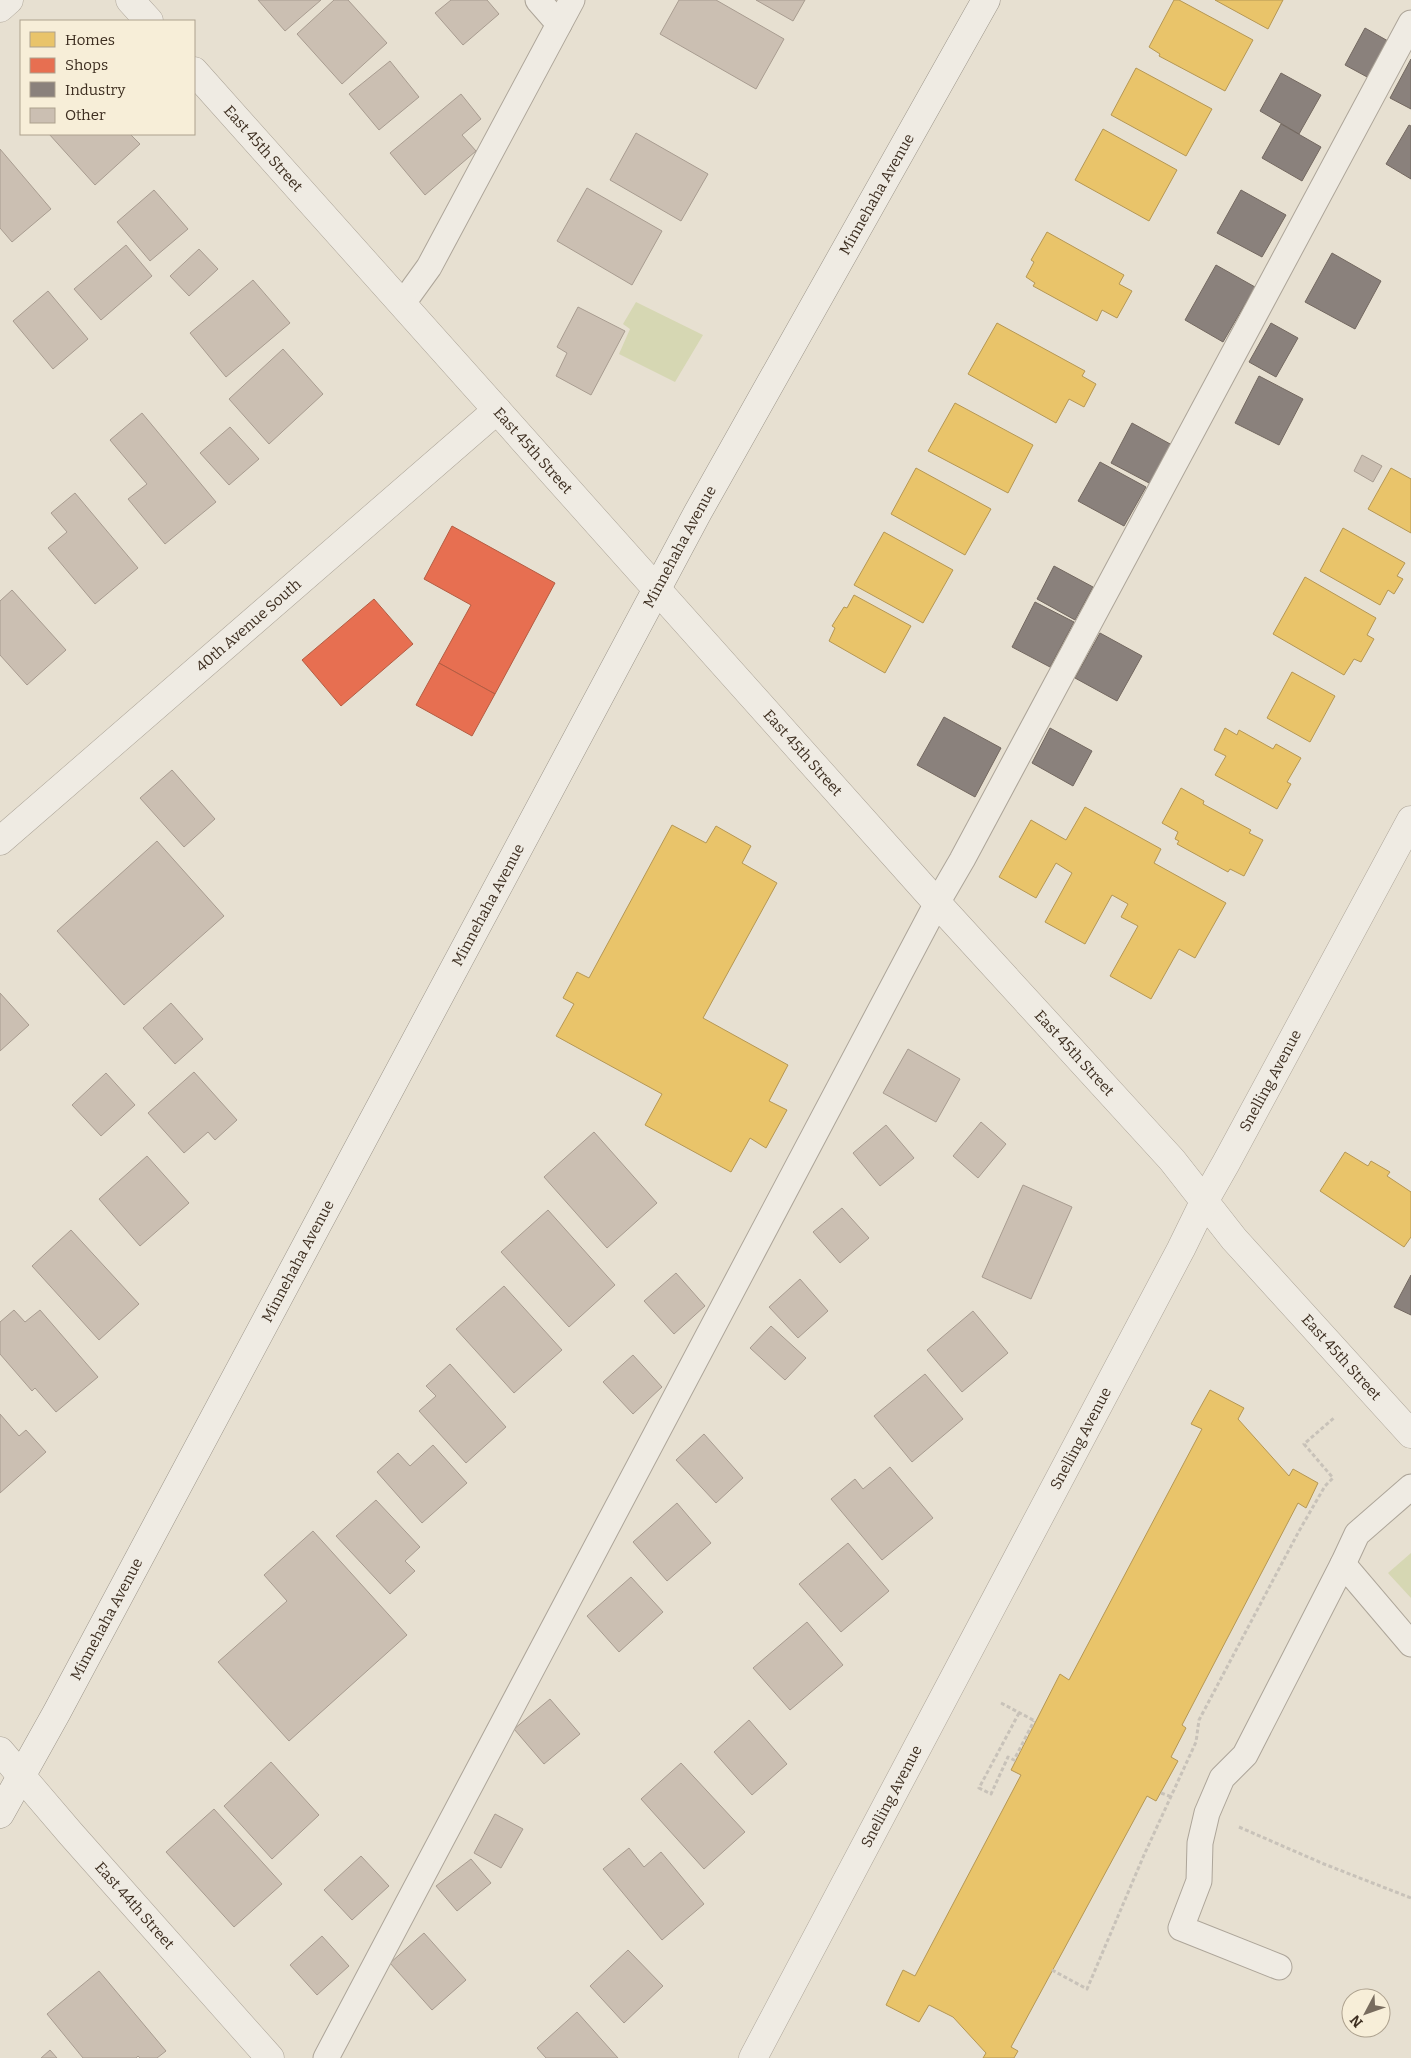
<svg xmlns="http://www.w3.org/2000/svg" width="1411" height="2058" font-family="Bitter,serif">
	<rect width="100%" height="100%" fill="#e7e0d1"/>
	<g fill="#d6d7b3">
		<path d="M636 302 703 335 675 382 619 354 630 329 623 324Z"/>
		<path d="M1411 1553V1598L1388 1573Z"/>
	</g>
	<g fill="#e9c46a" stroke="#b59754">
		<path d="M1174 0H1179L1253 40 1225 91 1159 56 1160 54 1149 47Z"/>
		<path d="M1215 0H1283L1268 29Z"/>
		<path d="M1136 68 1212 109 1186 156 1111 115Z"/>
		<path d="M1103 129 1177 170 1149 221 1075 180Z"/>
		<path d="M1047 232 1124 275 1119 284 1132 291 1117 318 1102 310 1097 321 1033 286 1035 283 1026 277 1034 262 1031 260Z"/>
		<path d="M997 323 1085 371 1082 376 1096 384 1084 407 1069 399 1056 423 968 374Z"/>
		<path d="M955 403 1033 445 1008 493 928 451Z"/>
		<path d="M916 468 991 509 965 555 891 514Z"/>
		<path d="M1391 468 1411 479V533L1368 509Z"/>
		<path d="M1343 528 1405 563 1397 576 1403 579 1394 594 1388 590 1380 605 1320 571Z"/>
		<path d="M884 532 953 570 923 623 854 585Z"/>
		<path d="M1305 577 1376 618 1367 635 1374 639 1361 662 1354 659 1344 675 1273 634Z"/>
		<path d="M854 595 911 626 885 673 829 641 835 628 832 626 844 607 847 608Z"/>
		<path d="M1292 672 1335 696 1310 742 1267 718Z"/>
		<path d="M1225 728 1237 735 1239 730 1273 749 1276 744 1301 758 1287 782 1291 784 1277 809 1215 775 1226 756 1214 750Z"/>
		<path d="M1181 788 1204 801 1203 804 1251 830 1249 833 1263 840 1244 876 1230 869 1228 872 1177 844 1179 841 1175 839 1178 832 1162 823Z"/>
		<path d="M1085 807 1161 849 1154 863 1226 903 1195 958 1179 949 1151 999 1110 976 1138 926 1121 917 1128 904 1112 895 1085 944 1045 922 1072 873 1056 863 1036 898 999 877 1031 820 1066 840Z"/>
		<path d="M672 825 706 843 716 826 751 846 742 863 777 883 703 1018 788 1065 769 1101 787 1110 766 1148 750 1138 731 1172 645 1125 662 1094 556 1036 574 1004 563 998 577 972 589 978Z"/>
		<path d="M1345 1152 1368 1166 1371 1161 1390 1172 1387 1176 1411 1192V1237L1404 1247 1320 1191Z"/>
		<path d="M1210 1390 1244 1408 1238 1419 1289 1476 1293 1469 1318 1483 1306 1508 1298 1503 1182 1725 1186 1728 1171 1757 1178 1761 1156 1801 1147 1796 1011 2047 1018 2051 1014 2058H983L986 2053 953 2017 929 2005 919 2022 886 2005 903 1970 915 1976 1021 1775 1011 1770 1060 1674 1069 1680 1202 1429 1191 1424Z"/>
	</g>
	<g fill="#e76f51" stroke="#b45c42">
		<path d="M452 526 555 583 495 694 439 663 471 605 424 579Z"/>
		<path d="M374 599 413 644 341 706 302 660Z"/>
		<path d="M439 663 495 694 472 736 416 705Z"/>
	</g>
	<g fill="#8a817c" stroke="#736860">
		<path d="M1365 28 1388 41 1369 78 1345 65Z"/>
		<path d="M1411 59V109L1390 98Z"/>
		<path d="M1281 73 1321 95 1299 134 1260 111Z"/>
		<path d="M1281 124 1321 147 1302 181 1262 158Z"/>
		<path d="M1409 125 1411 126V179L1386 164Z"/>
		<path d="M1241 190 1286 215 1262 257 1217 233Z"/>
		<path d="M1332 253 1381 281 1355 329 1305 302Z"/>
		<path d="M1216 265 1255 287 1223 342 1185 320Z"/>
		<path d="M1271 323 1298 338 1276 377 1249 362Z"/>
		<path d="M1259 376 1303 399 1279 445 1235 423Z"/>
		<path d="M1132 423 1172 445 1151 484 1111 463Z"/>
		<path d="M1100 462 1146 487 1124 526 1078 501Z"/>
		<path d="M1054 566 1093 587 1075 620 1037 599Z"/>
		<path d="M1035 602 1074 622 1050 667 1012 647Z"/>
		<path d="M1100 633 1142 656 1117 701 1075 678Z"/>
		<path d="M944 717 1001 748 975 797 917 765Z"/>
		<path d="M1050 728 1092 751 1073 786 1032 763Z"/>
		<path d="M1411 1275V1315L1394 1307Z"/>
	</g>
	<g fill="#cbbfb2" stroke="#a89c90">
		<path d="M258 0H321L285 31Z"/>
		<path d="M334 0H348L387 43 342 84 297 34Z"/>
		<path d="M451 0H487L499 14 463 45 435 13Z"/>
		<path d="M679 0H716L784 39 756 89 660 34Z"/>
		<path d="M756 0H805L793 21Z"/>
		<path d="M390 61 419 97 379 130 349 94Z"/>
		<path d="M461 94 481 119 462 135 476 151 425 195 390 153Z"/>
		<path d="M636 133 708 174 681 221 610 180Z"/>
		<path d="M49 134H130L140 144 95 185Z"/>
		<path d="M0 149 51 209 12 242 0 228Z"/>
		<path d="M587 188 662 231 632 285 557 241Z"/>
		<path d="M154 190 188 229 150 261 117 222Z"/>
		<path d="M126 245 152 276 101 320 74 289Z"/>
		<path d="M199 249 218 269 189 296 170 276Z"/>
		<path d="M253 280 290 323 226 377 190 333Z"/>
		<path d="M48 291 88 339 53 369 13 321Z"/>
		<path d="M578 307 625 331 591 395 556 376 567 353 557 347Z"/>
		<path d="M283 349 323 394 269 444 229 399Z"/>
		<path d="M142 413 216 502 165 544 128 499 147 484 110 440Z"/>
		<path d="M230 427 259 459 229 485 200 453Z"/>
		<path d="M1362 455 1382 466 1373 482 1354 471Z"/>
		<path d="M75 493 138 568 95 604 48 548 67 532 51 513Z"/>
		<path d="M12 590 66 650 27 685 0 655V601Z"/>
		<path d="M172 770 215 819 184 847 140 798Z"/>
		<path d="M157 841 224 916 124 1005 57 931Z"/>
		<path d="M0 993 29 1025 0 1051Z"/>
		<path d="M171 1003 203 1039 175 1064 143 1028Z"/>
		<path d="M908 1049 960 1079 936 1122 883 1093Z"/>
		<path d="M194 1072 237 1120 215 1140 208 1132 184 1153 148 1113Z"/>
		<path d="M106 1073 135 1105 101 1136 72 1105Z"/>
		<path d="M981 1122 1006 1144 978 1178 953 1156Z"/>
		<path d="M886 1125 914 1158 880 1186 853 1153Z"/>
		<path d="M594 1132 657 1203 607 1248 544 1177Z"/>
		<path d="M147 1156 189 1203 140 1246 99 1199Z"/>
		<path d="M1023 1185 1072 1207 1031 1299 982 1277Z"/>
		<path d="M842 1208 869 1238 840 1263 813 1232Z"/>
		<path d="M548 1210 615 1285 569 1327 501 1252Z"/>
		<path d="M71 1230 139 1304 99 1340 32 1266Z"/>
		<path d="M676 1273 705 1306 674 1334 644 1301Z"/>
		<path d="M800 1279 828 1311 798 1338 769 1307Z"/>
		<path d="M504 1286 562 1350 514 1393 456 1329Z"/>
		<path d="M14 1310 25 1322 40 1310 98 1377 56 1412 35 1388 32 1391 0 1354V1322Z"/>
		<path d="M973 1311 1008 1353 962 1392 927 1350Z"/>
		<path d="M771 1326 806 1358 785 1380 750 1348Z"/>
		<path d="M633 1355 662 1387 633 1414 603 1382Z"/>
		<path d="M450 1364 506 1427 466 1463 419 1411 436 1396 426 1386Z"/>
		<path d="M925 1374 963 1419 912 1462 874 1416Z"/>
		<path d="M0 1414 19 1436 26 1430 46 1452 0 1493Z"/>
		<path d="M704 1434 743 1478 716 1503 676 1460Z"/>
		<path d="M433 1445 467 1483 422 1523 377 1472 398 1453 410 1466Z"/>
		<path d="M890 1467 933 1518 882 1560 831 1499 855 1479 863 1489Z"/>
		<path d="M376 1500 420 1547 405 1561 415 1571 390 1594 336 1536Z"/>
		<path d="M677 1503 711 1543 667 1581 633 1542Z"/>
		<path d="M313 1531 407 1635 289 1741 218 1662 287 1601 264 1575Z"/>
		<path d="M848 1543 889 1591 841 1632 799 1584Z"/>
		<path d="M631 1577 663 1612 619 1652 587 1616Z"/>
		<path d="M807 1622 843 1665 790 1710 753 1668Z"/>
		<path d="M550 1699 580 1734 544 1764 514 1729Z"/>
		<path d="M749 1720 787 1764 752 1795 714 1752Z"/>
		<path d="M271 1762 319 1815 272 1859 224 1806Z"/>
		<path d="M681 1763 745 1832 704 1869 641 1799Z"/>
		<path d="M214 1809 282 1884 234 1927 166 1852Z"/>
		<path d="M495 1814 523 1829 501 1868 474 1853Z"/>
		<path d="M629 1848 644 1867 661 1852 704 1904 662 1940 603 1869Z"/>
		<path d="M361 1856 389 1886 352 1920 324 1890Z"/>
		<path d="M471 1859 491 1883 457 1911 436 1886Z"/>
		<path d="M424 1933 466 1980 432 2010 390 1963Z"/>
		<path d="M322 1936 349 1966 317 1995 290 1965Z"/>
		<path d="M628 1950 663 1986 624 2023 590 1986Z"/>
		<path d="M99 1971 166 2051 157 2058H140L138 2056 136 2058H83L47 2014Z"/>
		<path d="M577 2012 618 2058H546L537 2048Z"/>
		<path d="M50 2050 57 2058H41Z"/>
	</g>
	<g fill="none" stroke-linecap="round" stroke-linejoin="round">
		<defs>
			<g id="lane">
				<path d="M538 0 559 24"/>
				<path d="M403 303 429 267 572 0"/>
				<path d="M1343 1564 1357 1534 1411 1487"/>
				<path d="M1279 1967 1181 1928 1199 1881 1200 1843 1207 1813 1222 1778 1245 1755 1343 1564 1411 1644"/>
				<path d="M326 2058 937 903 962 860 1411 23"/>
			</g>
			<g id="street">
				<path d="M130 0 149 21"/>
				<path d="M0 8 9 0"/>
				<path id="s1" d="M194 71 937 903 1172 1160 1234 1239 1411 1434"/>
				<path id="s2" d="M0 841 497 410"/>
				<path id="s3" d="M0 1751 71 1834 270 2058"/>
				<path id="s4" d="M753 2058 1181 1249 1205 1200 1226 1163 1411 820"/>
			</g>
			<g id="secondary">
				<path id="s5" d="M0 1814 57 1712 698 512 986 0"/>
			</g>
		</defs>
		<use href="#lane" stroke="#ada599" stroke-width="27"/>
		<use href="#street" stroke="#ada599" stroke-width="29"/>
		<use href="#secondary" stroke="#9c958a" stroke-width="29"/>
		<g stroke="#c8c2b9" stroke-width="3" stroke-dasharray="4 2.5" stroke-linecap="butt">
			<path d="M1001 1703 1035 1721"/>
			<path d="M1019 1713 979 1788 991 1794 1008 1757 1014 1760 1034 1721"/>
			<path d="M1161 1793 1172 1797"/>
			<path d="M1239 1827 1324 1864 1411 1898"/>
			<path d="M1052 1970 1087 1989 1144 1855 1196 1742 1199 1720 1299 1531 1325 1486 1333 1478 1304 1444 1335 1417"/>
		</g>
		<use href="#lane" stroke="#efebe3" stroke-width="25"/>
		<use href="#street" stroke="#efebe3" stroke-width="28"/>
		<use href="#secondary" stroke="#efebe3" stroke-width="28"/>
	</g>
	<g text-anchor="middle" stroke-width="5" stroke-linejoin="round" paint-order="stroke">
		<g font-size="15" fill="#3d2e20" stroke="#f7eed8">
			<text dy="5" stroke="none"><textPath href="#s1" startOffset="104">East 45th Street</textPath></text>
			<text dy="5" stroke="none"><textPath href="#s5" startOffset="1842">Minnehaha Avenue</textPath></text>
			<text dy="5" stroke="none"><textPath href="#s1" startOffset="509">East 45th Street</textPath></text>
			<text dy="5" stroke="none"><textPath href="#s5" startOffset="1438">Minnehaha Avenue</textPath></text>
			<text dy="5" stroke="none"><textPath href="#s2" startOffset="329">40th Avenue South</textPath></text>
			<text dy="5" stroke="none"><textPath href="#s1" startOffset="914">East 45th Street</textPath></text>
			<text dy="5" stroke="none"><textPath href="#s5" startOffset="1032">Minnehaha Avenue</textPath></text>
			<text dy="5" stroke="none"><textPath href="#s1" startOffset="1319">East 45th Street</textPath></text>
			<text dy="5" stroke="none"><textPath href="#s4" startOffset="1106">Snelling Avenue</textPath></text>
			<text dy="5" stroke="none"><textPath href="#s5" startOffset="628">Minnehaha Avenue</textPath></text>
			<text dy="5" stroke="none"><textPath href="#s1" startOffset="1724">East 45th Street</textPath></text>
			<text dy="5" stroke="none"><textPath href="#s4" startOffset="701">Snelling Avenue</textPath></text>
			<text dy="5" stroke="none"><textPath href="#s5" startOffset="222">Minnehaha Avenue</textPath></text>
			<text dy="5" stroke="none"><textPath href="#s4" startOffset="296">Snelling Avenue</textPath></text>
			<text dy="5" stroke="none"><textPath href="#s3" startOffset="205">East 44th Street</textPath></text>
		</g>
	</g>
	<rect x="20" y="20" width="175" height="115" fill="#f7eed8" stroke="#ada18e"/>
	<rect x="30" y="32" width="25" height="15" fill="#e9c46a" stroke="#ada18e"/>
	<text x="65" y="45" font-size="15" fill="#3d2e20">Homes</text>
	<rect x="30" y="58" width="25" height="15" fill="#e76f51" stroke="#ada18e"/>
	<text x="65" y="70" font-size="15" fill="#3d2e20">Shops</text>
	<rect x="30" y="82" width="25" height="15" fill="#8a817c" stroke="#ada18e"/>
	<text x="65" y="95" font-size="15" fill="#3d2e20">Industry</text>
	<rect x="30" y="108" width="25" height="15" fill="#cbbfb2" stroke="#ada18e"/>
	<text x="65" y="120" font-size="15" fill="#3d2e20">Other</text>
	<g transform="translate(1366 2013) rotate(229)"><circle r="24" fill="#f7eed8" stroke="#ada18e"/>
	<path d="M0-4L9 19L0 12L-9 19Z" fill="#786c5e"/>
	<text y="-8" font-size="14" font-weight="bold" text-anchor="middle" fill="#3d2e20">N</text>
	</g>
</svg>
